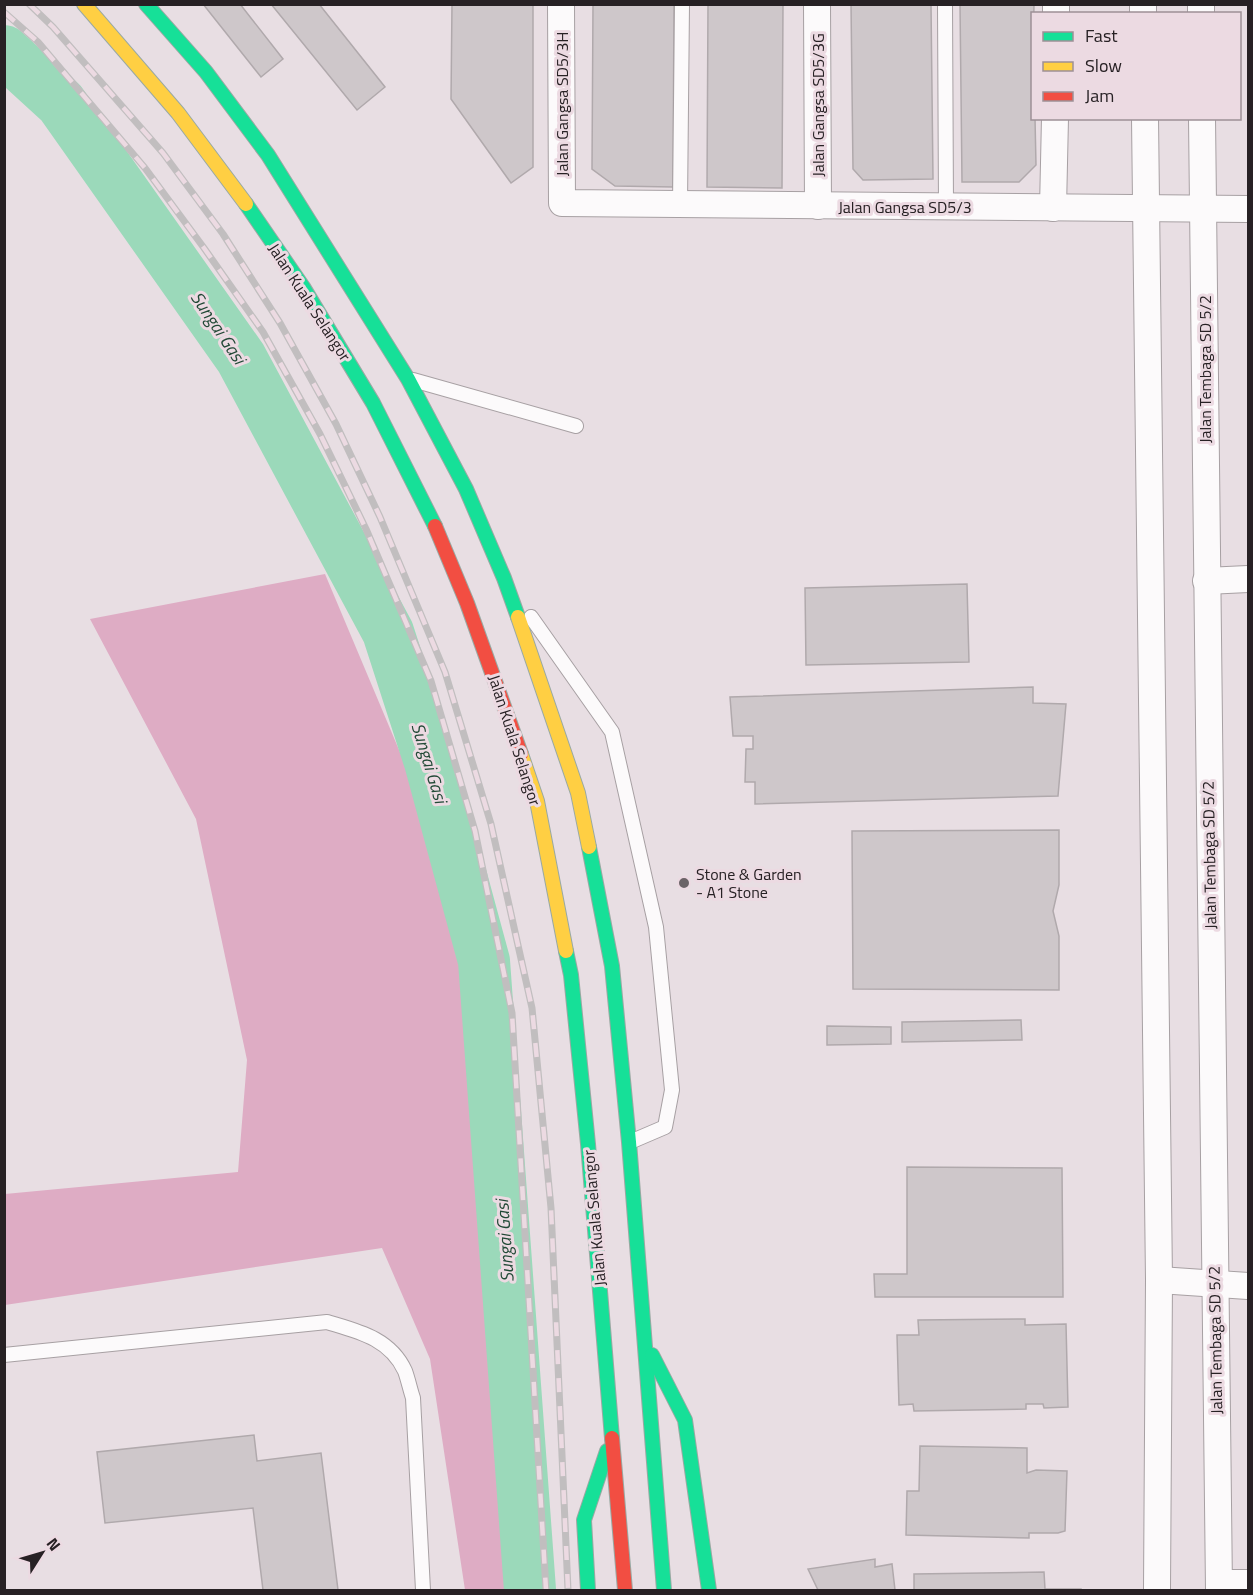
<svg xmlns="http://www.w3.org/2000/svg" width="1253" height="1595" font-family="'Titillium Web',sans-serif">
	<rect width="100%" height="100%" fill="#e8dee3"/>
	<path fill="#deacc4" d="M325 574 442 852 468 981 510 1590H465L430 1359 382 1248 5 1305V1194L238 1172 247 1060 196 819 90 619Z"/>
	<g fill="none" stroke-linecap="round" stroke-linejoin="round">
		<path stroke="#9bd9ba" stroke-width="52" d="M4 51 61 103 241 358 388 632 430 762 484 961 530 1590"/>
	</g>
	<g fill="#cec7ca" stroke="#b0a9ac" stroke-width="1.5">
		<path d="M203 4H240L283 59 261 77Z"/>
		<path d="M271 4H319L385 87 357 110Z"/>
		<path d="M452 4H533V167L511 183 451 99Z"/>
		<path d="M593 4H674L673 187 615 186 592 169Z"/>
		<path d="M708 4H783L782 188 707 187Z"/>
		<path d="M851 4H931L933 179 863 180 853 169Z"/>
		<path d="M960 4H1034L1032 118H1035L1036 165 1019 182H962Z"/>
		<path d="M967 584 969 662 806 665 805 588Z"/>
		<path d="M1033 687V703L1066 704 1058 796 755 804V782H745L746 749H753V736H733L730 697Z"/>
		<path d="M1059 830V885L1053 911 1059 936V990L853 989 852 831Z"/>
		<path d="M1021 1020 1022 1040 902 1042V1022Z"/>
		<path d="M827 1026 891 1027V1044L827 1045Z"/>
		<path d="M907 1167 1062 1168 1063 1297H875L874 1274H907Z"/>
		<path d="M1025 1319V1325L1066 1324 1068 1407 1044 1408 1043 1404H1026V1409L914 1411 913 1404 899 1405 897 1335H919L918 1320Z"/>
		<path d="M254 1435 257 1461 321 1453 338 1590H263L253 1508 105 1523 97 1452Z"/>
		<path d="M920 1446 1027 1448V1473L1036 1470 1067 1471 1065 1531 1058 1533H1029V1538L906 1535 907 1491H919Z"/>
		<path d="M875 1559V1567L892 1564 895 1590H818L808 1569Z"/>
		<path d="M1044 1572 1045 1589H1081V1590H914V1574Z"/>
	</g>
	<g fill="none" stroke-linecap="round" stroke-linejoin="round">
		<defs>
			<g id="lane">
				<path d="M945 4 946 207"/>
				<path d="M680 205 682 4"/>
				<path d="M413 380 576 426"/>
				<path d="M531 617 612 732 656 927 672 1090 665 1127 630 1142"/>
				<path d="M4 1355 327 1322C357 1331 390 1338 405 1371 408 1379 410 1389 413 1398L423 1590"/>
			</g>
			<g id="street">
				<path d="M561 4 562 203 1248 209"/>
				<path d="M817 4 818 206"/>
				<path d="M1143 4V14"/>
				<path d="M1201 4V14"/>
				<path d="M1056 14V4"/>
				<path d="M1145 118 1159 1280 1157 1590"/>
				<path d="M1202 118 1219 1590"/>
				<path d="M1053 208 1055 118"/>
				<path d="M1206 581 1248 579"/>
				<path d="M1159 1280 1248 1286"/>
				<path d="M1219 1583H1248"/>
			</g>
			<g id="fast">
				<path d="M146 4 206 72 268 155 408 379 466 489 504 578 518 617"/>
				<path d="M246 204 303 287 373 403 435 526"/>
				<path d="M589 847 612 966 629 1142 664 1590"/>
				<path d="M566 951 571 975 588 1144 612 1438"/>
				<path d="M652 1355 685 1420 709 1590"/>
				<path d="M588 1590 584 1520 607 1451"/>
			</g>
			<g id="slow">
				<path d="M84 4 178 113 246 204"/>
				<path d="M518 617 578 793 589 847"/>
				<path d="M521 754 537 801 566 951"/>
			</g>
			<g id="jam">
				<path d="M435 526 467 603 521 754"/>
				<path d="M612 1438 625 1590"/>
			</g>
		</defs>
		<use href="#lane" stroke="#a7a0a3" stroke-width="16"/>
		<use href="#street" stroke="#a7a0a3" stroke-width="28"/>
		<use href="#fast" stroke="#99a9a3" stroke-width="16"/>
		<use href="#slow" stroke="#99a9a3" stroke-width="16"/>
		<use href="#jam" stroke="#99a9a3" stroke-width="16"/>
		<use href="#lane" stroke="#fcfafb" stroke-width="14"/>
		<use href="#street" stroke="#fcfafb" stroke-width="26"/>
		<use href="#fast" stroke="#16e098" stroke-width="14"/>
		<use href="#slow" stroke="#ffcf43" stroke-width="14"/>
		<use href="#jam" stroke="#f24e42" stroke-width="14"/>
		<defs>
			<g id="rail">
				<path d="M29 4 53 27 163 153 223 234 280 323 336 424 380 517 445 672 491 824 532 1008 551 1208 568 1590"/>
				<path d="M4 12 38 42 145 168 204 248 263 332 320 434 366 529 431 681 475 831 512 1013 546 1590"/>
			</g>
		</defs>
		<use href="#rail" stroke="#c1bebf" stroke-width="7"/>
		<use href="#rail" stroke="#ecdae2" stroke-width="4.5" stroke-dasharray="14" stroke-linecap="butt"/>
	</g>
	<circle fill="#6b6367" stroke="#ecdae2" stroke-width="2" cx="684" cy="883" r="6"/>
	<g text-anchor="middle" stroke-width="6" stroke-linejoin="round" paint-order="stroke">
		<g font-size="16" fill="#272124" stroke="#ecdae2">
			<text transform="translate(562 104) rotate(-90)" y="6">Jalan Gangsa SD5/3H</text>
			<text transform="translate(818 105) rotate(-90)" y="6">Jalan Gangsa SD5/3G</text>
			<text x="905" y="213">Jalan Gangsa SD5/3</text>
			<text transform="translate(310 302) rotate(57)" y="6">Jalan Kuala Selangor</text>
			<text transform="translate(1205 369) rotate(-90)" y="6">Jalan Tembaga SD 5/2</text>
			<text transform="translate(515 740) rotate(72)" y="6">Jalan Kuala Selangor</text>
			<text transform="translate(1209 855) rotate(-91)" y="6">Jalan Tembaga SD 5/2</text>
			<text transform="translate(594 1218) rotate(-95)" y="6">Jalan Kuala Selangor</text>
			<text transform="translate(1215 1340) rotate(-91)" y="6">Jalan Tembaga SD 5/2</text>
		</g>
		<g font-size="16" fill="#272124" stroke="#ecdae2" text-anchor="start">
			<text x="696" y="880">Stone &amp; Garden<tspan x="696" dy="18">- A1 Stone</tspan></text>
		</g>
		<g font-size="18" font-style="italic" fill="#214936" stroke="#ecdae2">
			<text transform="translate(218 328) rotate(56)" y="6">Sungai Gasi</text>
			<text transform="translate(429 763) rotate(73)" y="6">Sungai Gasi</text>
			<text transform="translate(505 1241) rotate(-94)" y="6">Sungai Gasi</text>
		</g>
	</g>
	<rect width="1253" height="1595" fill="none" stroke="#272124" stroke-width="12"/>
	<rect x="1031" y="12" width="210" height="108" fill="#ecdae2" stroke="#9d9096" stroke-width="1.5"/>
	<rect x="1043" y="32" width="30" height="9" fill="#16e098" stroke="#9d9096" stroke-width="1.5"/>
	<text x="1085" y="42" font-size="18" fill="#272124">Fast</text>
	<rect x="1043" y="62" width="30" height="9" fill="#ffcf43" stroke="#9d9096" stroke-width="1.5"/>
	<text x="1085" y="72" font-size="18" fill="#272124">Slow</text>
	<rect x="1043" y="92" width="30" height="9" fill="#f24e42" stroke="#9d9096" stroke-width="1.5"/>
	<text x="1085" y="102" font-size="18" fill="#272124">Jam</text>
	<g transform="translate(42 1553) rotate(53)" stroke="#ecdae2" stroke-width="4.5" paint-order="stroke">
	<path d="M0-4.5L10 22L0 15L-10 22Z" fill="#272124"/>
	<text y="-9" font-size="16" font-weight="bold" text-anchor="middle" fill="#272124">N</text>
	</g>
</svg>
